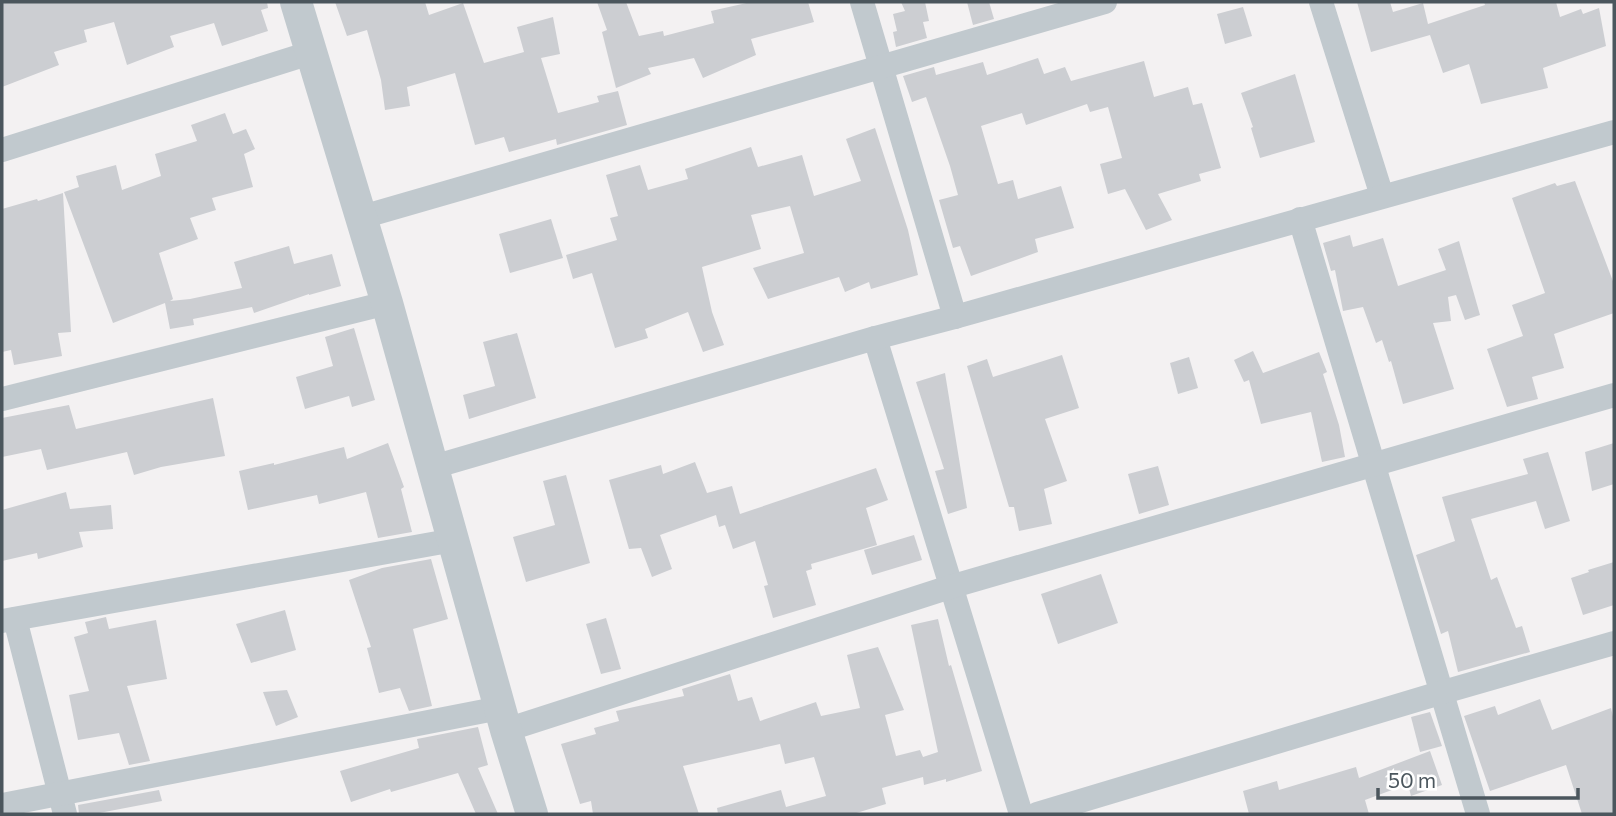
<svg xmlns="http://www.w3.org/2000/svg" width="1616" height="816" font-family="Commissioner,sans-serif">
	<rect width="100%" height="100%" fill="#f3f1f2"/>
	<g fill="#ccced2">
		<path d="M2 2H267L268 8 261 10 268 31 222 46 214 23 170 36 174 47 127 65 114 22 84 30 87 42 54 52 59 65 2 87Z"/>
		<path d="M335 2H425L429 15 463 3 484 63 524 52 517 27 553 17 560 54 541 58 558 113 599 102 597 96 618 91 627 125 557 145 556 139 509 152 504 137 475 145 455 73 407 87 410 106 385 110 381 80 367 30 347 36Z"/>
		<path d="M597 2H626L639 36 663 31 664 36 714 23 711 11 751 2H808L814 22 751 39 756 55 703 78 694 58 648 68 651 74 616 88 602 32 607 30Z"/>
		<path d="M901 2H925L929 21 923 22 927 38 896 47 893 32 897 31 893 14 905 11Z"/>
		<path d="M967 2H989L994 19 973 25Z"/>
		<path d="M1357 2H1390L1393 12 1423 3 1428 24 1485 5 1484 2H1556L1560 17 1581 9 1583 14 1599 8 1606 46 1543 68 1548 88 1481 104 1469 64 1443 73 1430 35 1371 52Z"/>
		<path d="M1243 7 1252 36 1225 44 1217 14Z"/>
		<path d="M1038 58 1044 74 1065 67 1071 81 1144 61 1154 97 1188 87 1193 105 1202 103 1221 168 1199 174 1201 181 1158 194 1172 220 1146 230 1125 189 1108 194 1100 164 1122 158 1108 107 1090 112 1087 104 1026 125 1022 113 981 126 998 184 1013 180 1018 199 1061 186 1074 228 1035 239 1038 252 971 276 960 246 953 248 939 200 958 195 950 166 926 97 912 102 903 76 934 67 936 75 983 62 987 75Z"/>
		<path d="M1295 74 1315 142 1260 158 1251 128 1253 127 1241 93Z"/>
		<path d="M225 113 233 134 246 129 255 149 244 154 253 187 212 198 216 210 190 218 198 239 159 253 173 299 170 301 190 299 242 288 234 262 289 246 294 264 332 254 341 286 309 295V294L254 313 252 307 193 319 194 325 170 329 165 303 113 323 64 192 79 187 76 176 116 165 122 190 161 176 155 154 197 141 191 125Z"/>
		<path d="M875 128 908 230 918 275 871 289 869 282 845 292 839 277 768 299 753 268 804 253 790 206 751 215 761 249 702 267 712 312 724 345 703 352 688 312 645 329 648 338 615 348 592 273 573 279 566 255 617 240 610 218 618 216 606 175 640 165 648 190 688 179 685 169 751 147 758 167 802 155 814 196 861 181 846 139Z"/>
		<path d="M1575 181 1614 284V313L1554 334 1564 368 1532 377 1538 399 1507 407 1487 349 1523 336 1512 305 1545 293 1512 198 1555 183 1557 186Z"/>
		<path d="M63 193 71 332 58 333 62 356 14 365 11 350 2 352V209L37 199 38 201Z"/>
		<path d="M551 219 563 258 510 273 499 234Z"/>
		<path d="M1350 235 1353 247 1383 238 1398 286 1446 270 1438 249 1459 241 1480 315 1465 320 1456 295 1448 297 1451 321 1433 323 1454 389 1403 404 1391 361 1389 362 1382 340 1376 343 1363 307 1343 311 1335 270 1331 271 1323 243Z"/>
		<path d="M354 328 375 400 352 407 349 396 305 409 296 377 333 366 325 337Z"/>
		<path d="M517 333 536 398 469 419 463 395 495 386 483 342Z"/>
		<path d="M1253 351 1263 373 1319 352 1327 372 1323 374 1339 425 1345 457 1322 462 1311 412 1261 424 1249 380 1244 382 1234 360Z"/>
		<path d="M1062 355 1079 408 1045 419 1067 481 1044 489 1052 524 1019 531 1014 507H1009L967 366 987 359 993 377Z"/>
		<path d="M1189 357 1198 388 1178 394 1170 363Z"/>
		<path d="M945 373 967 508 948 514 935 471 944 469 916 382Z"/>
		<path d="M213 398 225 456 161 467 134 475 127 452 47 470 41 449 2 457V418L69 405 76 429Z"/>
		<path d="M388 443 404 487 401 489 412 532 378 538 366 492 319 504 317 495 248 510 239 471 274 463V465L344 447 347 459Z"/>
		<path d="M1614 443V484L1592 491 1585 452Z"/>
		<path d="M1548 452 1570 521 1545 529 1536 501 1471 519 1491 580 1497 577 1516 628 1522 626 1530 652 1458 672 1448 631 1441 634 1416 555 1455 541 1442 497 1528 474 1523 459Z"/>
		<path d="M695 462 707 493 732 486 740 514 876 468 888 500 866 508 877 545 811 564 812 569 806 571 816 605 773 618 764 586 768 585 755 541 733 549 725 525 719 527 716 515 660 535 672 569 652 577 641 548 629 549 609 480 661 465 663 474Z"/>
		<path d="M1158 466 1169 505 1139 514 1128 474Z"/>
		<path d="M566 475 590 563 526 582 513 537 555 525 543 481Z"/>
		<path d="M66 492 70 509 111 505 113 529 79 532 83 547 38 559 37 553 2 561V510Z"/>
		<path d="M914 535 922 560 872 575 864 550Z"/>
		<path d="M431 559 448 619 413 629 432 706 409 711 400 688 379 693 367 648 371 647 349 580 382 568Z"/>
		<path d="M1614 562V605L1583 615 1571 578 1589 572 1588 570Z"/>
		<path d="M1101 574 1118 623 1058 644 1041 594Z"/>
		<path d="M285 610 296 650 251 663 236 624Z"/>
		<path d="M106 617 109 629 156 620 167 679 127 686 150 761 129 765 119 733 78 740 69 695 89 691 74 637 88 633 85 622Z"/>
		<path d="M606 618 621 669 601 674 586 624Z"/>
		<path d="M938 619 949 666 951 665 982 771 946 782V779L924 785 923 777 882 788 886 804 853 814H718L717 808 781 790 786 807 826 796 814 757 785 764 780 744 683 766 699 814H593L591 801 580 804 561 744 596 734 594 728 619 721 616 711 684 696 682 689 730 674 738 701 752 697 760 721 816 702 821 716 860 708 847 655 878 647 904 710 885 715 896 756 920 750 923 757 938 752 911 625Z"/>
		<path d="M287 690 298 717 276 726 263 692Z"/>
		<path d="M1540 699 1552 730 1611 708 1614 721V814H1582L1566 765 1490 791 1464 716 1495 706 1498 715Z"/>
		<path d="M1430 712 1442 746 1420 752 1411 717Z"/>
		<path d="M478 727 488 765 478 768 498 814H476L458 773 391 792 390 789 351 802 340 771 419 748 417 739Z"/>
		<path d="M1430 751 1442 785 1411 796 1408 784 1365 800 1369 814H1249L1243 791 1277 781 1279 790 1356 767 1359 778Z"/>
		<path d="M159 790 162 801 94 814H79L78 805Z"/>
	</g>
	<g fill="none" stroke-linecap="round" stroke-linejoin="round">
		<g stroke="#c1c9ce" stroke-width="24">
			<path d="M862 2 955 317"/>
			<path d="M1321 2 1382 196"/>
			<path d="M2 150 310 53"/>
			<path d="M362 217 1105 2"/>
			<path d="M1300 219 1478 814"/>
			<path d="M875 338 1021 814"/>
			<path d="M2 399 387 303"/>
			<path d="M433 467 875 338 955 317 1614 132"/>
			<path d="M15 619 65 814"/>
			<path d="M2 621 454 540"/>
			<path d="M506 730 950 587 1614 395"/>
			<path d="M2 805 500 708"/>
			<path d="M1037 814 1440 693 1614 643"/>
		</g>
		<path stroke="#c1c9ce" stroke-width="32" d="M296 2 387 303 506 730 532 814"/>
	</g>
	<rect width="1616" height="816" fill="none" stroke="#4b565d" stroke-width="7"/>
	<path d="M1378 788v10h200v-10" fill="none" stroke="#4b565d" stroke-width="3.5"/>
	<text x="1388" y="788" font-size="21" fill="#4b565d" stroke="#ffffff" stroke-width="5" paint-order="stroke">50 m</text>
</svg>
